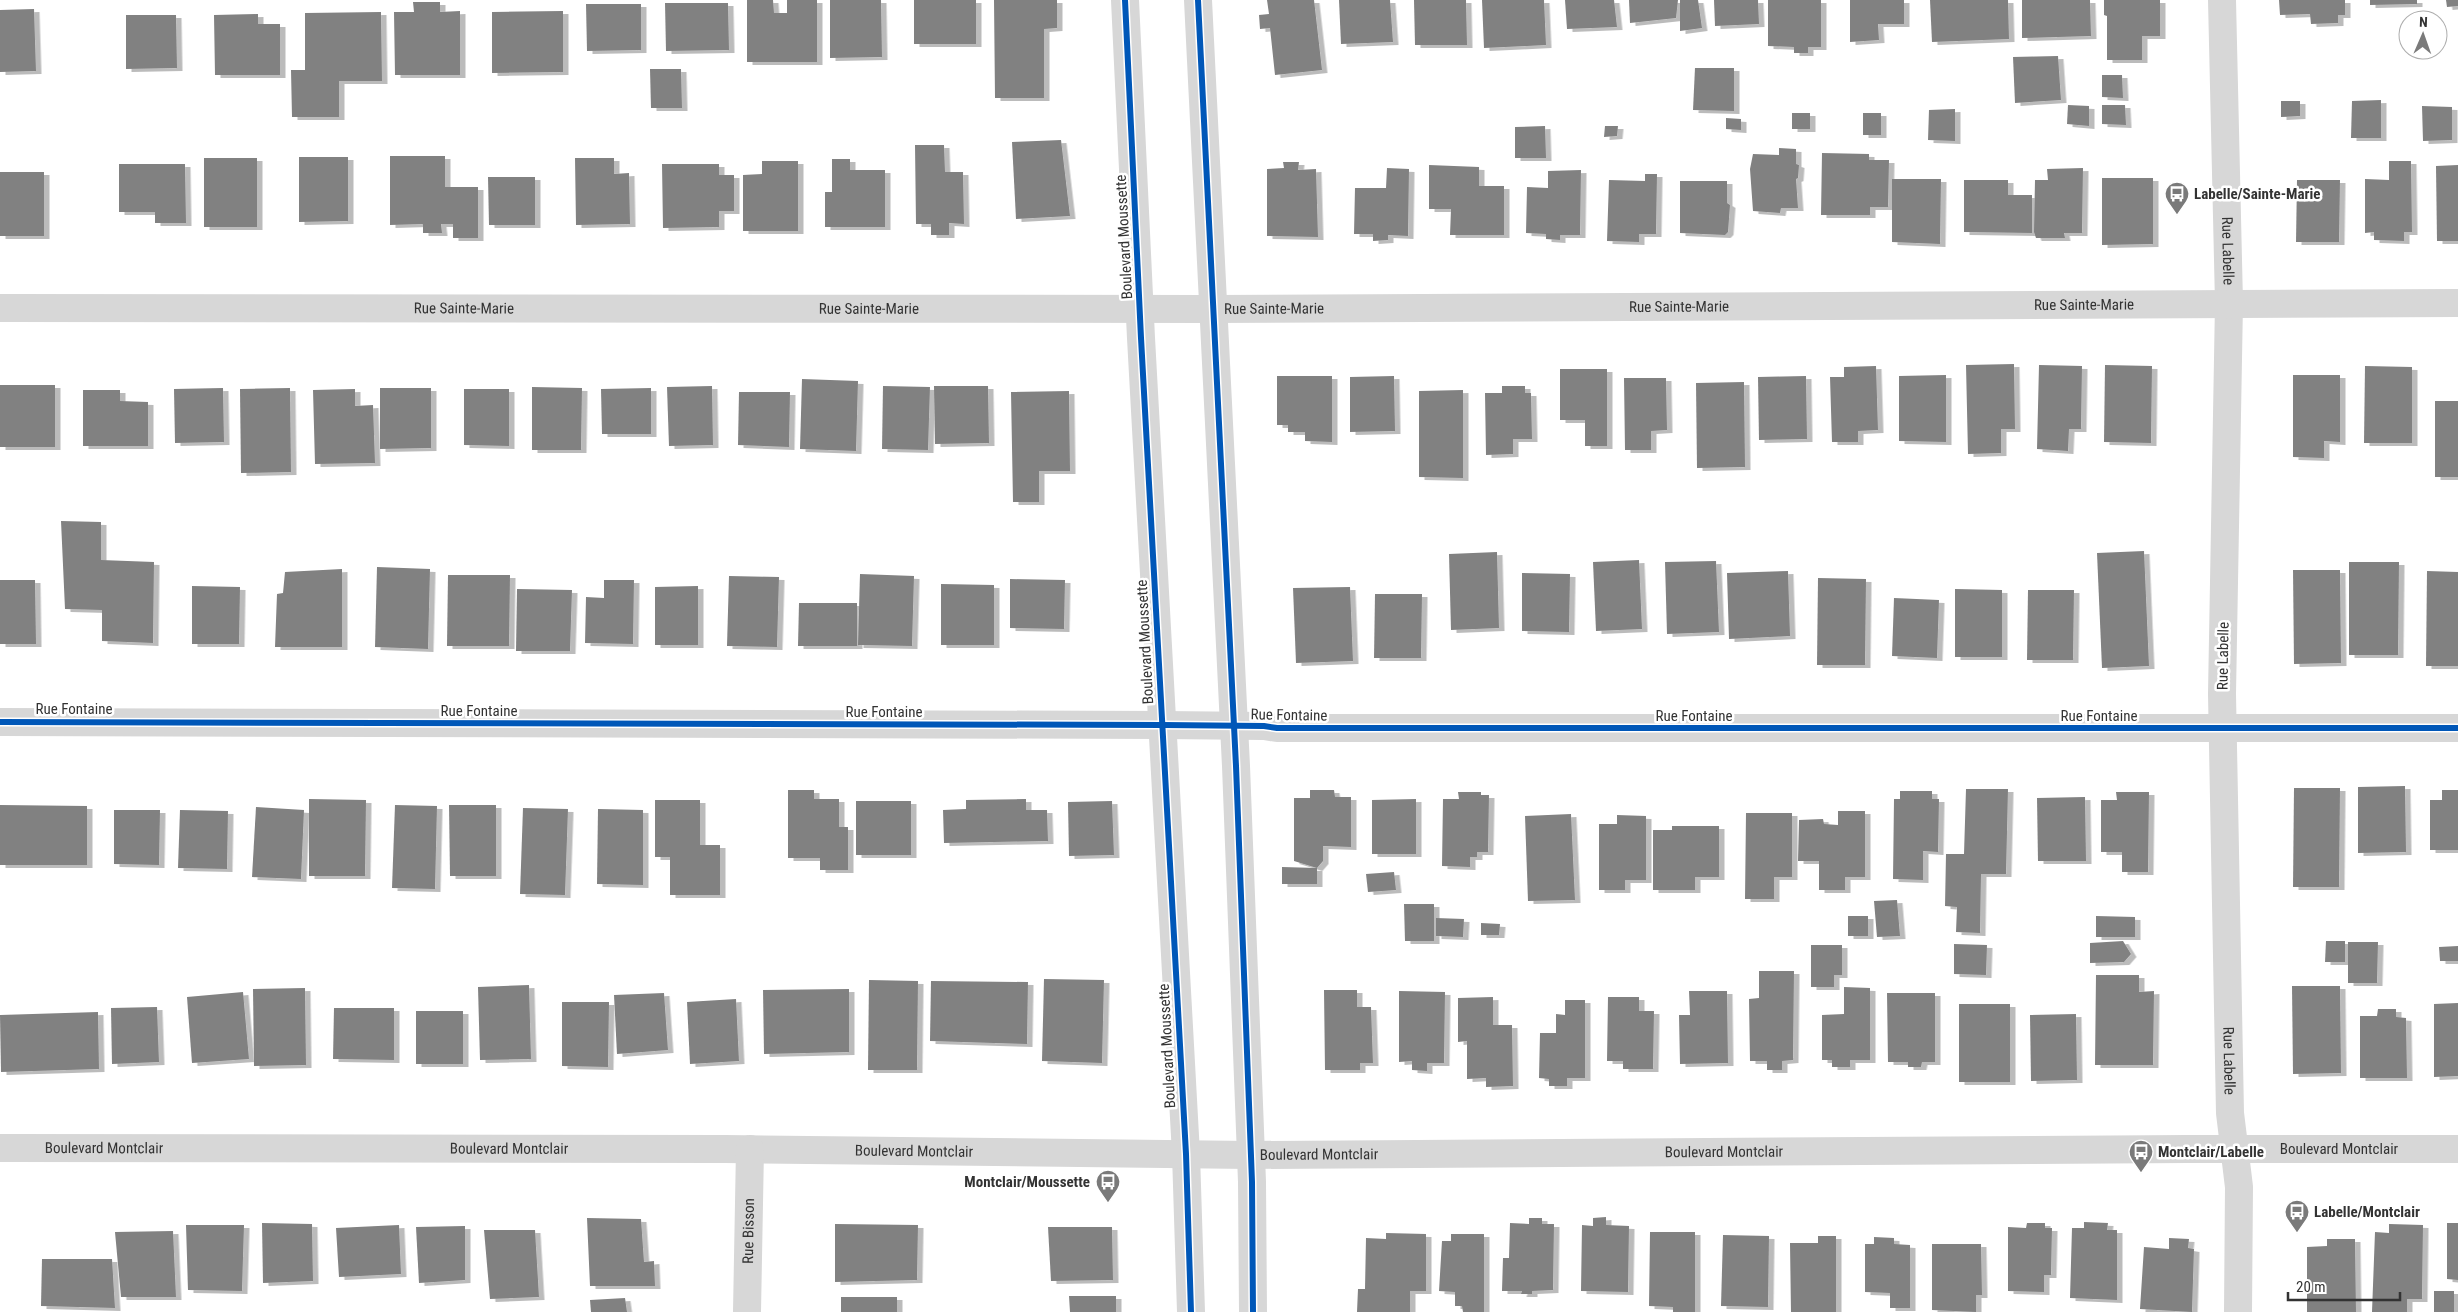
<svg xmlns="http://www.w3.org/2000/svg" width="2458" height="1312" font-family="'Roboto Condensed',sans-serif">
	<defs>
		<filter id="shadow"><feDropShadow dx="5.5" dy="3" stdDeviation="0" flood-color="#0004"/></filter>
	</defs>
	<rect width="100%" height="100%" fill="#fff"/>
	<g fill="#818181" filter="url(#shadow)">
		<path d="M747 0H773L774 13H787V0H817V62H747Z"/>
		<path d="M830 0H881L882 57 830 58Z"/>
		<rect x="914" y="0" width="62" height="44"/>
		<path d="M994 0H1057V28L1044 29V98H995Z"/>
		<path d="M1267 0H1314L1322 70 1275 75 1270 28 1260 29 1259 15 1269 14Z"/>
		<path d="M1339 0H1390L1393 42 1341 44Z"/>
		<path d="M1414 0H1466L1467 45H1415Z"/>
		<path d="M1482 0H1544L1546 45 1484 48Z"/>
		<path d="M1565 0H1614L1617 27 1567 29Z"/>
		<path d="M1629 0H1678L1676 18 1630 23Z"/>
		<path d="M1680 0H1698L1702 28 1680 31Z"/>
		<path d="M1714 0H1758L1759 24 1715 26Z"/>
		<path d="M1768 0H1821V47H1808V53H1794V47L1768 46Z"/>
		<path d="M1850 0H1904V24H1878L1879 40 1850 42Z"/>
		<path d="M1930 0H2008L2009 39 1932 42Z"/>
		<path d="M2022 0H2090L2091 36 2022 38Z"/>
		<path d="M2104 0H2160V36H2142V60H2107V16L2104 15Z"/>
		<path d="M2279 0H2345V15H2338V23L2311 24 2310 14 2280 15Z"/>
		<path d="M2370 0H2417V4L2370 5Z"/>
		<path d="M2446 0H2458V6L2447 7Z"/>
		<path d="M413 2H440V12L460 11V75H395L394 12H414Z"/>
		<path d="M665 3H728L729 50 666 51Z"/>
		<path d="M586 4H641V50L587 51Z"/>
		<path d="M34 9 36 71 0 72V10Z"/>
		<path d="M563 11V72L492 73V12Z"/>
		<path d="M381 12 382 81H339V117H292L291 70H305V13Z"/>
		<path d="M258 14V24H280V75H215L214 15Z"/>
		<path d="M126 15H176L177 68 126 69Z"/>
		<path d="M2058 56 2061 100 2015 103 2013 57Z"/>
		<path d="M1695 68H1734V111L1693 110Z"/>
		<path d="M650 69H681L682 108H651Z"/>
		<path d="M2102 75H2122L2123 98 2102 97Z"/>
		<path d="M2381 100V138H2351L2352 101Z"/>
		<path d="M2281 101H2300V116L2281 117Z"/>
		<path d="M2068 105 2089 106V126L2067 124Z"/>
		<path d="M2102 105H2125L2126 125 2102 124Z"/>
		<path d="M2422 106 2452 107V140L2423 141Z"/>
		<path d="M1955 109V141L1928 140 1929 110Z"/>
		<rect x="1792" y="113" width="18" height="16"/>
		<rect x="1863" y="113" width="18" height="22"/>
		<path d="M1726 118 1741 119V130L1726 129Z"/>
		<path d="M1545 126 1546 158H1515V127Z"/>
		<path d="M1605 126H1618L1617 136 1604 137Z"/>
		<path d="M1061 140 1070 216 1016 219 1012 142Z"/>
		<path d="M915 145H944L945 172H963L964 224 949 223V235H931V224H916Z"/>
		<path d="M1779 148 1796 149V164L1799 165 1798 178 1796 179 1798 208H1781L1780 213 1753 211 1750 169 1753 154 1779 155Z"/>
		<path d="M1822 153 1869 154V160H1889L1888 207H1870V215H1821Z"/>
		<path d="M390 156H445V187H478V238H453V224H441L442 233H423V224L390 225Z"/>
		<path d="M299 157H348V221L299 222Z"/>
		<rect x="204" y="158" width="53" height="69"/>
		<path d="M575 158H614V174L629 173 630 224 576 225Z"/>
		<path d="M832 159H850V170H885V227H825V192H832Z"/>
		<path d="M762 161H798V231H743V175L762 174Z"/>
		<path d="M2389 161H2411L2412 232H2404V241L2374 240V232L2365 233V179L2389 180Z"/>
		<path d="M1283 162H1299L1298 170 1316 169 1318 237 1267 236V169L1284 168Z"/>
		<path d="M119 164H185L186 223H155V212H119Z"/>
		<path d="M662 164H719V175H734V211H719V227L663 228Z"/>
		<path d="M1429 165 1479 167V186H1504V235H1450L1451 209H1429Z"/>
		<path d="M2458 165V241H2437L2436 166Z"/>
		<path d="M1387 168 1409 169 1408 236 1388 235V240L1373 241V234H1354L1355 188H1386Z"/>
		<path d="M2083 168 2082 233H2064L2065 238H2036L2034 232 2035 180H2048L2047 169Z"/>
		<path d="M1581 170 1580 235H1560V240L1546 239V234L1526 233 1527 187 1548 188V171Z"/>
		<rect x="0" y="172" width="44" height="64"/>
		<path d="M1645 174H1657L1656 234H1639V242L1607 241 1609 180 1645 181Z"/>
		<path d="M488 177H535V225H489Z"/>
		<path d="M2102 178H2153V244L2102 245Z"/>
		<path d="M1892 179H1941L1940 244 1892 242Z"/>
		<path d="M1964 180H2008V195H2032V233L1964 232Z"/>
		<path d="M2297 180H2340L2339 242H2296Z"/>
		<path d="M1680 181H1727V203L1730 205 1728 232 1725 235 1680 233Z"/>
		<path d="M2014 364 2015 429H2001V453L1968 454 1966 365Z"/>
		<path d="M2039 365 2082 366 2081 429H2069L2068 451 2037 449Z"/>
		<path d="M2105 365 2152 366 2151 443 2104 442Z"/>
		<path d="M1876 366 1878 430 1858 431V442H1832L1830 377H1844V367Z"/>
		<path d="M2365 366 2412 367V443H2364Z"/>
		<path d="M1560 369H1607V446H1585V420H1560Z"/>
		<path d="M1946 375V442L1899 441V376Z"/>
		<path d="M2293 375H2340V442L2324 441V458L2293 457Z"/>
		<path d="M1277 376H1332V442L1305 441V432H1288V425H1277Z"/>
		<path d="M1394 376 1395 431 1350 432V377Z"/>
		<path d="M1806 376 1807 439 1759 440 1758 377Z"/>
		<path d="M1624 378H1666L1667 430 1651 431V450H1625Z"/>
		<path d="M802 379 858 381 856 451 800 449Z"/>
		<path d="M1744 382 1745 467 1697 468 1696 383Z"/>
		<rect x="0" y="385" width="55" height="62"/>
		<path d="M712 386 713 445 669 446 667 387Z"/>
		<path d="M883 386 930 387 928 450 882 449Z"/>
		<path d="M934 386H988L989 443 935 444Z"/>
		<path d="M1502 386H1525V393H1531L1532 439H1513V454L1486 455 1485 393H1502Z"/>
		<path d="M532 387 582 388 581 450H532Z"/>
		<path d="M223 388 224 442 175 443 174 389Z"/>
		<path d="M290 388 291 472 241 473 240 389Z"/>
		<path d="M380 388H431V448L380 449Z"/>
		<path d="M651 388V434H602L601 389Z"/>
		<path d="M355 389V406L373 405 375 463 315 464 313 390Z"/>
		<path d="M464 389H509V446L464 445Z"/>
		<path d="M83 390H120V401L148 402V446H83Z"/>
		<path d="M1463 390V478L1419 477V391Z"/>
		<path d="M1069 391 1070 471H1039V502H1013L1011 392Z"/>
		<path d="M739 392H790L789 447 738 445Z"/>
		<rect x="2435" y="401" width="23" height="76"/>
		<path d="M61 521 101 522V560L154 562 153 643 102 641V610L65 609Z"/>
		<path d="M2144 551 2149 666 2102 668 2097 553Z"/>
		<path d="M1497 552 1499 628 1451 630 1449 554Z"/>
		<path d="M1639 560 1642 629 1596 631 1593 562Z"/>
		<path d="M1716 561 1719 632 1667 634 1665 562Z"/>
		<path d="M2349 562H2399L2398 655H2349Z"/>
		<path d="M377 567 430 569 428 649 375 647Z"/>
		<path d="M342 569V647H275L277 594 283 593 285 572Z"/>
		<path d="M2293 570H2340L2341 663 2294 664Z"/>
		<path d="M1788 571 1790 636 1729 639 1727 573Z"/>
		<path d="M2427 571 2458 572V666H2426Z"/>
		<path d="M1522 573 1570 574 1569 632 1522 631Z"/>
		<path d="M860 574 914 576 912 646 858 645Z"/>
		<path d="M448 575H510L509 646H447Z"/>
		<path d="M729 576 779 577 777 647 727 646Z"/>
		<path d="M1818 578 1866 579 1865 665H1817Z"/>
		<path d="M1010 579 1065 580 1064 629 1010 628Z"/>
		<path d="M0 580H35L36 644H0Z"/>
		<path d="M604 580H634L633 644 585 643 586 597 604 598Z"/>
		<path d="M941 584 994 585V645H941Z"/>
		<path d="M192 586 240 587 239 644H192Z"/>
		<path d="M698 586V645H655V587Z"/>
		<path d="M1350 587 1353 661 1296 663 1293 588Z"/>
		<path d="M517 589 572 590 570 651H516Z"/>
		<path d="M1955 589 2002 590V657H1955Z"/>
		<path d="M2028 590H2074L2073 660H2027Z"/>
		<path d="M1375 594H1422L1421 658H1374Z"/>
		<path d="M1894 598 1939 600 1937 658 1892 656Z"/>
		<path d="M799 603H857V646H798Z"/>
		<path d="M2405 786 2406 852 2358 853V787Z"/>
		<path d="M2294 788H2340L2339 887H2293Z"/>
		<path d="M1966 789H2008L2006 874H1981L1980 933 1956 932 1957 907 1945 906 1946 854H1964Z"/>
		<path d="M788 790H814V799H839V827H848V870H820V858H788Z"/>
		<path d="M1310 790H1334L1335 797H1351V847L1323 846V861L1317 868 1294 861V798H1310Z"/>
		<path d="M2442 790H2458V850H2430V800H2442Z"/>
		<path d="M1900 791H1932V799H1939L1938 852 1923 851V880L1893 879 1894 799H1900Z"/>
		<path d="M1458 792H1481V795H1489L1488 852H1477V857H1470V867L1442 866 1443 799H1459Z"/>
		<path d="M2116 792H2149L2148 872H2122V852H2101V800H2117Z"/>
		<path d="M2085 797 2086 861H2038L2037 798Z"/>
		<path d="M309 799 366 800 365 876H309Z"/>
		<path d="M1026 799V810H1047L1048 841 944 843 943 810 966 809V800Z"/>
		<path d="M1416 799V854H1372V800Z"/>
		<path d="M655 800H700V845H720V895H670V857H655Z"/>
		<rect x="856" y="801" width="55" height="54"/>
		<path d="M1112 801 1114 855 1069 856 1068 802Z"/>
		<path d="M0 805 87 806V865H0Z"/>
		<path d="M395 805 437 806 435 889 392 888Z"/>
		<path d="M449 805H496V876H450Z"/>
		<path d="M256 807 304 810 301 879 252 877Z"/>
		<path d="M523 808 568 809 565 895 520 894Z"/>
		<path d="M598 809 643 810V885L597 884Z"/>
		<path d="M114 810H160L159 865 114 864Z"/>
		<path d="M180 810 228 811 227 869 178 868Z"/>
		<path d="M1838 811H1865V877H1845V890H1819V861H1798L1799 820 1823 819 1824 824 1838 825Z"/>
		<path d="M1746 813H1792V877H1774V899H1745Z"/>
		<path d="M1571 814 1575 900 1528 901 1525 816Z"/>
		<path d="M1617 815 1646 816V880H1625V890H1599V824H1617Z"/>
		<path d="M1672 826H1719V877H1695V890H1653V830H1672Z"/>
		<path d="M1282 867 1317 868V884H1282Z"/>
		<path d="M1394 872 1396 890 1368 892 1366 874Z"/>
		<path d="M1897 900 1900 936 1877 937 1874 901Z"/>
		<path d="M1404 904H1434V941H1405Z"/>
		<rect x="1848" y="916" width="20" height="20"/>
		<path d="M2096 916 2135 917V937H2096Z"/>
		<path d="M1436 918 1464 919 1463 937 1436 936Z"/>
		<path d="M1481 923 1500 924 1499 935H1481Z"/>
		<path d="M2123 941 2131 954 2124 962 2090 963V943Z"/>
		<path d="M2326 941H2345V962H2325Z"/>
		<path d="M2348 942H2378L2377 983H2348Z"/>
		<path d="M1954 944 1987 945 1986 975 1954 974Z"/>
		<path d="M1811 945H1842V975H1834V987H1811Z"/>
		<path d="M2458 946V961H2440L2439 947Z"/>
		<path d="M1759 971H1794L1793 1060 1782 1061V1070H1767V1061H1750L1749 999 1759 998Z"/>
		<path d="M2096 975H2139V992L2154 991 2153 1065H2095Z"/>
		<path d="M1044 979 1104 980 1102 1063 1042 1061Z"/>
		<path d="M869 980 918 981 917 1070H868Z"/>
		<path d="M931 981 1028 982 1027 1044 930 1041Z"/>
		<path d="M529 985 531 1059 480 1060 478 987Z"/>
		<path d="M2292 986H2340L2341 1073 2293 1074Z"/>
		<path d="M1844 987 1870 988V1060H1850V1067H1832V1060H1822V1015L1844 1014Z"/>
		<path d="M305 988 306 1065 254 1066 253 989Z"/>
		<path d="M849 989V1052L764 1054 763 990Z"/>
		<path d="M1324 990H1357V1007H1371L1373 1063H1360V1070H1325Z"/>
		<path d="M1399 991 1445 992 1444 1063H1427V1071L1412 1070V1061L1399 1062Z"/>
		<path d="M1689 991H1727L1728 1063 1680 1064 1679 1015H1690Z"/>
		<path d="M243 992 249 1059 192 1063 187 997Z"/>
		<path d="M664 993 668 1050 617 1054 614 995Z"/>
		<path d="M1887 993H1935V1062H1922L1921 1067H1908V1062H1888Z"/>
		<path d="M1493 997V1025H1512L1513 1086 1486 1087V1078L1467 1079V1041L1458 1042V998Z"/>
		<path d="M1608 997H1639V1011H1654L1653 1069H1623V1061H1607Z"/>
		<path d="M736 999 739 1061 690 1064 687 1002Z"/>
		<path d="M1565 1000H1585V1078H1567V1086H1549V1079L1539 1078 1540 1033H1556V1014L1565 1015Z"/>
		<path d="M562 1002H609L608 1067 562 1066Z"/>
		<path d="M2458 1003V1076L2434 1077V1004Z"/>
		<rect x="1959" y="1004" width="51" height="78"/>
		<path d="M157 1007 159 1062 112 1064 111 1008Z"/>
		<path d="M334 1008H394V1060L333 1059Z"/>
		<path d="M2378 1009H2396V1017L2406 1018 2407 1078H2360V1016H2377Z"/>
		<rect x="416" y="1011" width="47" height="53"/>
		<path d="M98 1012 99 1069 1 1072 0 1015Z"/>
		<path d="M2076 1014 2077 1080 2031 1081 2030 1015Z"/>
		<path d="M1606 1217V1225L1629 1226 1628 1292 1581 1291 1582 1225 1593 1226V1218Z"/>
		<path d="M587 1218 641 1219 644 1262 654 1261 655 1286H590Z"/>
		<path d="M1529 1218H1542V1224H1554L1553 1290 1532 1291V1294H1521L1522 1291H1502L1503 1258H1509L1510 1223 1529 1224Z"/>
		<path d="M2084 1222 2108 1223 2107 1230H2117V1300L2070 1298 2072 1228H2084Z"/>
		<path d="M262 1223 312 1224 313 1281 263 1283Z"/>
		<path d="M2027 1223H2045V1228H2052L2051 1275H2044V1292L2008 1291V1227L2026 1228Z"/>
		<path d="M2447 1223H2458V1280L2447 1279Z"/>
		<path d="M835 1224 918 1225 917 1280 835 1282Z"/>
		<path d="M2389 1224 2423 1225 2422 1299H2407V1312H2372L2375 1232 2389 1233Z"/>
		<path d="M186 1225H244L242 1291 188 1290Z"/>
		<path d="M399 1225 401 1274 339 1277 336 1228Z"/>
		<path d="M465 1226V1280L419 1283 416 1227Z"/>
		<path d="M1048 1227H1112L1113 1280 1051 1281Z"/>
		<path d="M484 1230H535L539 1297 490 1299Z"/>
		<path d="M173 1231 176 1297H121L115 1232Z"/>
		<path d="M1650 1232H1695V1312H1673V1307L1649 1306Z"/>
		<path d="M1386 1233 1426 1234V1291H1410V1312H1357L1358 1289H1365L1366 1238 1386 1239Z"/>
		<path d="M1451 1234H1484V1312H1463L1462 1306H1455V1292L1439 1291 1442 1241H1451Z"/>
		<path d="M1723 1235 1769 1236 1768 1307 1721 1306Z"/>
		<path d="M1818 1236H1836V1312H1791L1790 1243H1818Z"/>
		<path d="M1874 1237 1894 1238V1244L1910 1245V1308H1890V1293L1865 1292V1244H1874Z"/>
		<path d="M2169 1238 2189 1239 2188 1248 2194 1249 2192 1312 2140 1309 2144 1247 2169 1249Z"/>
		<path d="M2327 1239H2355L2356 1312H2307V1247L2327 1246Z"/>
		<path d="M1932 1244H1981L1982 1295H1976V1312L1932 1310Z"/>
		<path d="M42 1259H112L115 1308 41 1306Z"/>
		<rect x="2434" y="1291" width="20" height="21"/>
		<path d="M1069 1296H1116V1312H1070Z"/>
		<rect x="841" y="1297" width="56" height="15"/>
		<path d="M625 1298 627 1312H591L590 1300Z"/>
	</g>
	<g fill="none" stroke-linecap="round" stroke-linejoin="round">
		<g stroke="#d7d7d7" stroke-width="28">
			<path d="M1125 0 1141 338 1186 1154 1191 1312"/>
			<path d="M1198 0 1236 766 1252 1182 1253 1312"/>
			<path id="s1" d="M2222 0 2229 303 2222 694 2230 1113 2239 1187 2238 1312"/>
			<path id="s2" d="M0 308 1213 309 2458 303"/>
			<path d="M0 722 1163 725 1264 726 1277 728H2458"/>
			<path id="s3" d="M0 1148 725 1149 1251 1155 2187 1149H2458"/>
			<path id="s4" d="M747 1312 750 1149"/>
		</g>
		<defs>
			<g id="cycleway">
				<path d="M1125 0 1141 338 1186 1154 1191 1312"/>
				<path d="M1198 0 1236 766 1252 1182 1253 1312"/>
				<path d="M0 722 1163 725 1264 726 1277 728H2458"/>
			</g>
		</defs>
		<use href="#cycleway" stroke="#fff" stroke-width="9"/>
		<use href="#cycleway" stroke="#0057b8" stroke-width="6"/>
	</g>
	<defs>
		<symbol id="bus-pin" viewBox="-11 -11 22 30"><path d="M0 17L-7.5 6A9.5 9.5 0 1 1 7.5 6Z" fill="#7a7a7a" stroke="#fff"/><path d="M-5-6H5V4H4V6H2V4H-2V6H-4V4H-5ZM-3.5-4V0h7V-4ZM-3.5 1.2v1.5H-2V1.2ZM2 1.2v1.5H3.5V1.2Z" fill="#fff"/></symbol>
	</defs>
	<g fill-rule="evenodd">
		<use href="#bus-pin" x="2163" y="180" width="28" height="38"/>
		<use href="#bus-pin" x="2127" y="1138" width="28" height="38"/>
		<use href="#bus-pin" x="1094" y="1168" width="28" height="38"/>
		<use href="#bus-pin" x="2283" y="1198" width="28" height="38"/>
	</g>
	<g text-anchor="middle" stroke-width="5" stroke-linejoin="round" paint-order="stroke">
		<g font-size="15" font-weight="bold" fill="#333" stroke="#fff" text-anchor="start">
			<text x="2194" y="199">Labelle/Sainte-Marie</text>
			<text x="2158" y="1157">Montclair/Labelle</text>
			<text x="1090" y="1187" text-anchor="end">Montclair/Moussette</text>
			<text x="2314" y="1217">Labelle/Montclair</text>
		</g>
		<g font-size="15" fill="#333" stroke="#fff">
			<text transform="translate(1124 237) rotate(-93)" y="5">Boulevard Moussette</text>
			<text dy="5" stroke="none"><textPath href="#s1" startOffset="251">Rue Labelle</textPath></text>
			<text dy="5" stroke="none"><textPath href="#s2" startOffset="2084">Rue Sainte-Marie</textPath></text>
			<text dy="5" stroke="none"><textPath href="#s2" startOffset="1679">Rue Sainte-Marie</textPath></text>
			<text dy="5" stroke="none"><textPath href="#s2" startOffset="464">Rue Sainte-Marie</textPath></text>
			<text dy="5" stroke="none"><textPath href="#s2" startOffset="869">Rue Sainte-Marie</textPath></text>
			<text dy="5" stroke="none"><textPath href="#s2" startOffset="1274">Rue Sainte-Marie</textPath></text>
			<text transform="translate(1145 642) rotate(-93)" y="5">Boulevard Moussette</text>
			<text transform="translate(2223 656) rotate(-89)" y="5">Rue Labelle</text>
			<text x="74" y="714">Rue Fontaine</text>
			<text x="479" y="716">Rue Fontaine</text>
			<text x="884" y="717">Rue Fontaine</text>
			<text transform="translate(1289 715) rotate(1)" y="5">Rue Fontaine</text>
			<text x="1694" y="721">Rue Fontaine</text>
			<text x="2099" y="721">Rue Fontaine</text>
			<text transform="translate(1167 1046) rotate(-93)" y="5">Boulevard Moussette</text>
			<text dy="5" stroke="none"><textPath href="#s1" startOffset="1061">Rue Labelle</textPath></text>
			<text dy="5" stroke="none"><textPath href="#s3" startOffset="104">Boulevard Montclair</textPath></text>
			<text dy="5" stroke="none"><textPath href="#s3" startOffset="509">Boulevard Montclair</textPath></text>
			<text dy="5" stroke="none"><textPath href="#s3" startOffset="2339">Boulevard Montclair</textPath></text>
			<text dy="5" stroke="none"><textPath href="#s3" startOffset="914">Boulevard Montclair</textPath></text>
			<text dy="5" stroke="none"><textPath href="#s3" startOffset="1724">Boulevard Montclair</textPath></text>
			<text dy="5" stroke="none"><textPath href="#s3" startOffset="1319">Boulevard Montclair</textPath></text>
			<text dy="5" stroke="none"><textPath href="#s4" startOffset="81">Rue Bisson</textPath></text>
		</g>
	</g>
	<g transform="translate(2423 35) rotate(2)"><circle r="24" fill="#ffffff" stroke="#adadad"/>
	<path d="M0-4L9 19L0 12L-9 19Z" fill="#7a7a7a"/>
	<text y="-8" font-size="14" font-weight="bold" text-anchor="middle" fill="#333333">N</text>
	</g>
	<path d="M2288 1292v8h112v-8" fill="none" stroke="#333333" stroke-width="2.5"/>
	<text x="2296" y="1292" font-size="15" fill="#333333" stroke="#ffffff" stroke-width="4" paint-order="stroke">20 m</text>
</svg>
